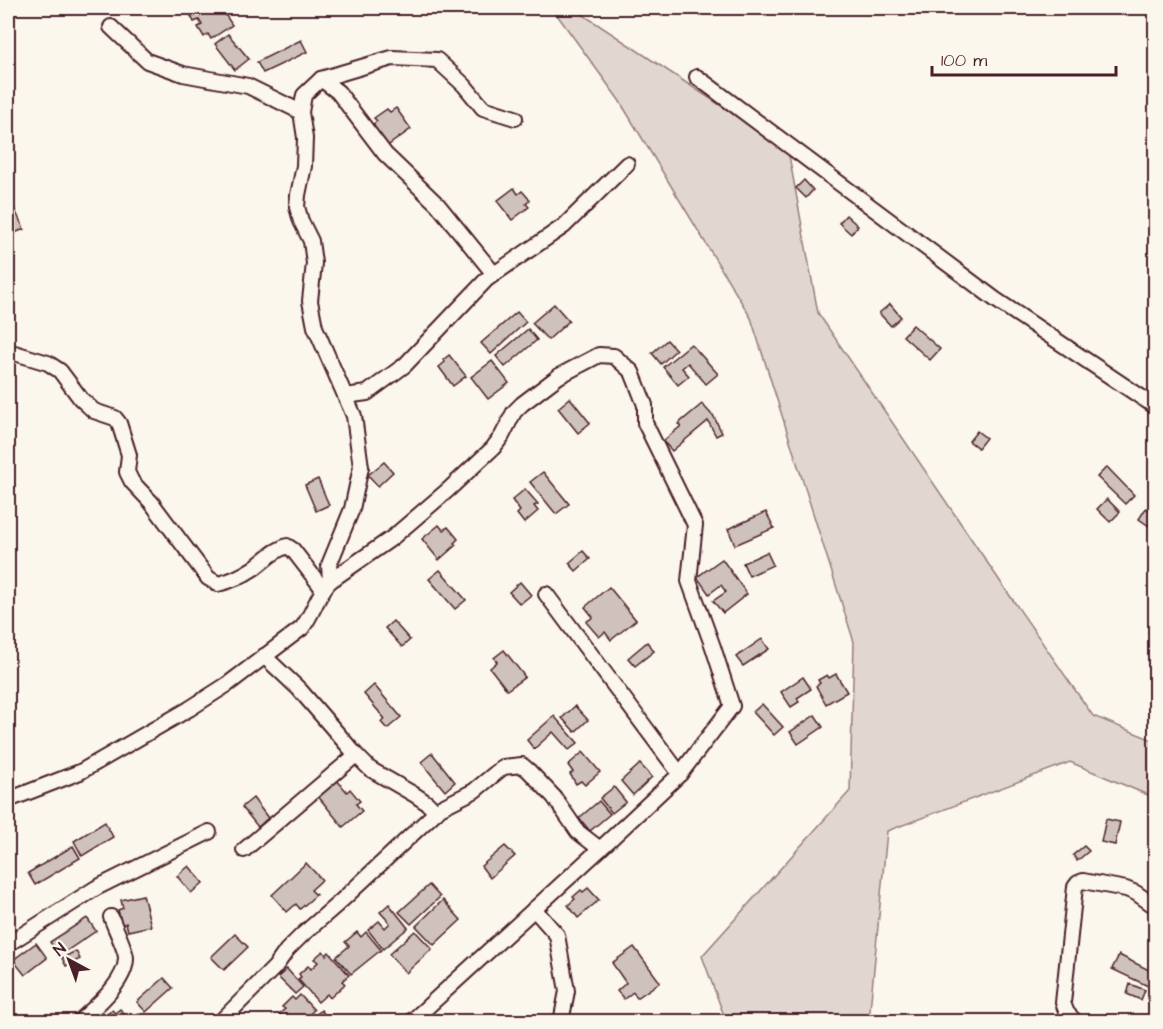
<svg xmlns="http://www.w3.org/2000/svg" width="1163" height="1029" font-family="'Architects Daughter',sans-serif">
	<rect width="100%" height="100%" fill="#fbf7ec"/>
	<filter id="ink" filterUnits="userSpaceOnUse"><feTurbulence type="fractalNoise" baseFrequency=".0167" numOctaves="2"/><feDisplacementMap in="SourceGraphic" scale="12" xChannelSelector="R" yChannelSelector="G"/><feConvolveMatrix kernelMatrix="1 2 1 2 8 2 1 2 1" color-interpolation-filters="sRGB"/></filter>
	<g filter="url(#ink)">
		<path fill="#e2d7d0" stroke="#967b7e" stroke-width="1.5" d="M552 8H573L788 150 818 313 1008 593 1093 716 1155 741V798L1070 762 887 831 869 1021H726L702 956 850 791 854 642 751 318 619 100Z"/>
		<g fill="#cfc2bc" stroke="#4a1f2b" stroke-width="1.5">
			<path d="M191 8H221L232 25 211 39 208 34 204 37 198 27 202 25 199 20 194 22 189 12 193 10Z"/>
			<path d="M228 34 249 59 235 70 215 44Z"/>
			<path d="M301 40 307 52 263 73 257 62Z"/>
			<path d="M396 108 411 129 386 147 371 126 377 121 374 118 387 109 390 112Z"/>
			<path d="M804 180 813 190 806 198 796 188Z"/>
			<path d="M514 188 518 194 522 191 530 200 526 204 529 207 512 220 497 201Z"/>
			<path d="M14 208 24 229 10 235 8 230V212Z"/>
			<path d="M846 215 858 226 851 234 839 223Z"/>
			<path d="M554 304 569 321 548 340 532 323Z"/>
			<path d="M890 304 901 317 891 326 879 313Z"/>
			<path d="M517 312 526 322 491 354 481 343Z"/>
			<path d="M913 325 940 349 930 360 903 336Z"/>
			<path d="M528 329 537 340 505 367 496 356Z"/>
			<path d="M667 340 676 350 661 364 652 353Z"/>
			<path d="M691 344 718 374 706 384 688 363 682 368 689 376 678 385 663 367Z"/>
			<path d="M449 355 466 376 453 386 439 367 445 362 443 360Z"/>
			<path d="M492 361 509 383 488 399 471 377Z"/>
			<path d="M570 398 590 423 578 433 558 408Z"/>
			<path d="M702 404 712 415H713L722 433 716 436 708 421 672 451 663 441 681 426 678 424Z"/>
			<path d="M977 431 986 438 978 448 969 441Z"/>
			<path d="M384 462 393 472 378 486 368 475Z"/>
			<path d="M1107 467 1134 495 1125 504 1097 477Z"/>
			<path d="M543 472 569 504 556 514 530 482Z"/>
			<path d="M318 479 329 505 316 511 305 485Z"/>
			<path d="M525 489 538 504 534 506 538 511 524 523 517 514 520 511 512 500Z"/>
			<path d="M1107 499 1120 512 1110 522 1097 509Z"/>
			<path d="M1146 508 1156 514 1149 526 1139 519Z"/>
			<path d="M766 512 774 528 735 545 728 529Z"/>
			<path d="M439 525 443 530 448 527 458 539 454 543 456 545 439 560 422 539Z"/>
			<path d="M583 551 590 559 576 571 569 563Z"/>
			<path d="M767 552 773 565 749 576 743 563Z"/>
			<path d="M722 559 747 594 723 613 713 601 726 592 721 585 709 594 697 577Z"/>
			<path d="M440 570 466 600 455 609 429 579Z"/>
			<path d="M520 582 531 595 520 604 509 592Z"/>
			<path d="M609 587 636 620 611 640 605 632 599 637 586 622 593 617 585 607Z"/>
			<path d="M393 621 410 640 402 647 385 628Z"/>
			<path d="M1155 622H1156V638L1148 632Z"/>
			<path d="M762 639 769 649 743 666 736 657Z"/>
			<path d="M647 642 654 651 635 666 628 658Z"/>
			<path d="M504 650 525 677 507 690 490 668 497 662 494 658Z"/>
			<path d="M836 674 847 692 826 704 816 686 820 683 818 680 827 675 829 678Z"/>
			<path d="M803 677 811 689 797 698 799 702 791 707 781 692Z"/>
			<path d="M374 685 401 717 387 729 381 722 385 719 364 694Z"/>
			<path d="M762 704 783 727 774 735 753 712Z"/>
			<path d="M575 706 588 720 575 732 562 718Z"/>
			<path d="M815 715 823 727 798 744 790 732Z"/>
			<path d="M554 716 578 743 569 750 553 732 534 749 527 740Z"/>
			<path d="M583 752 600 772 585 785 581 781 576 784 570 774 573 772 568 765Z"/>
			<path d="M432 753 455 782 445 791 421 762Z"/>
			<path d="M640 764 652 777 633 795 621 781Z"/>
			<path d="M336 779 347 792 350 789 360 801 356 804 362 811 343 827 317 795Z"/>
			<path d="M614 787 626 802 612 813 600 798Z"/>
			<path d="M253 798 268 818 258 827 242 807Z"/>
			<path d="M599 801 610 814 590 831 579 818Z"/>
			<path d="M1106 819 1120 822 1115 845 1101 842Z"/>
			<path d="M105 822 113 837 82 856 74 841Z"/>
			<path d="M73 846 80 858 35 885 28 873Z"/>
			<path d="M505 846 515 856 490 878 481 866Z"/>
			<path d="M1084 846 1089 851 1077 861 1073 855Z"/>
			<path d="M306 863 322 880 311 890 316 895 300 909 296 904 287 912 272 895Z"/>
			<path d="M189 866 203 883 191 893 177 876Z"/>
			<path d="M429 885 440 897 411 924 399 912Z"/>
			<path d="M588 888 599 900 578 918 568 905 575 899 573 897 581 890 583 892Z"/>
			<path d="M143 895 151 926 128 931 126 923 122 925 118 910 123 908 121 900Z"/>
			<path d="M443 900 461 920 434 945 416 926Z"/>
			<path d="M389 904 408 928 383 949 368 930 379 921 385 928 390 923 380 912Z"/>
			<path d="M87 918 96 931 59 956 50 942Z"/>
			<path d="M415 931 432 949 406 973 389 954Z"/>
			<path d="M357 932 361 937 366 932 381 950 351 974 336 957 349 946 345 942Z"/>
			<path d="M235 934 248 947 224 970 211 957Z"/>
			<path d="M36 943 47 958 25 975 13 960Z"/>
			<path d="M634 947 660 982 637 998 633 992 624 999 617 991 626 983 612 963Z"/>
			<path d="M76 951 80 959 66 966 62 958Z"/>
			<path d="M323 951 326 955 329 952 349 975 342 981 345 984 330 998 327 994 318 1002 298 979 301 977 299 974 308 966 311 969 318 962 314 959Z"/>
			<path d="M1119 955 1155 973 1148 986 1112 969Z"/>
			<path d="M287 969 303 987 295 994 278 977Z"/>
			<path d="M164 978 173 988 146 1012 137 1002Z"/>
			<path d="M1130 984 1145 990 1141 1000 1127 994Z"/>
			<path d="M300 995 314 1010 301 1022H286L279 1014 285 1009 282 1007 292 997 295 1000Z"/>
			<path d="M120 1009 131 1022H102L100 1020 112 1010 115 1013Z"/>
			<path d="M321 1010 331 1022H308Z"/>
		</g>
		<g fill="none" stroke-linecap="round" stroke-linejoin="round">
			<defs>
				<g id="minor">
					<path d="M111 27 147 61 183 74 248 86 301 112"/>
					<path d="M697 77 996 300 1156 407"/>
					<path d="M321 79 338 92 385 154 438 205 494 274"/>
					<path d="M8 351 48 363 60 371 81 399 94 411 115 418 119 423 129 455 127 472 132 482 151 502 208 578 218 584C232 581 242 576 254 568 265 560 274 550 287 546L293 550 323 589"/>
					<path d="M345 396 367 393 405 365 487 279 564 226 627 164"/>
					<path d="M330 581 329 565 352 509 361 467 354 416 315 327 310 301 314 263 311 241 301 221 297 207 298 195 304 166 305 138 301 112 304 95 321 79 392 58 437 60 464 85 483 108 515 118"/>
					<path d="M546 594 680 774"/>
					<path d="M264 656 299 689 356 755 370 769 415 795 427 803 436 812"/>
					<path d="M8 800 80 772 189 709 228 684 302 628C313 614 317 595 330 581L392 538 448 490 493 448 502 436 514 412 522 404 559 376 599 355 614 356 632 372 645 405V423L695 525 689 581 713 647 732 706 680 774 600 849 578 832 554 797 529 771 522 765 503 767 474 791 440 808 436 812 340 902 302 935 287 950 275 967 220 1022"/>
					<path d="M244 850 356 755"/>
					<path d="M534 909 557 935 567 991 561 1022"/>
					<path d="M8 944 96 888 209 832"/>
					<path d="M79 1022C96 1006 126 982 126 958 126 950 114 926 111 917"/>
					<path d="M411 1022 600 849"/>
					<path d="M1076 1022 1067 1013 1063 1003 1075 887 1078 883 1083 881 1126 889 1136 893 1156 907"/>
				</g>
			</defs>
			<use href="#minor" stroke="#4a1f2b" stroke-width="18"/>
			<use href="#minor" stroke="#fbf7ec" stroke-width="14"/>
		</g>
	</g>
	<rect width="1163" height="1029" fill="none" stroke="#fbf7ec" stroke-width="30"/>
	<rect x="15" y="15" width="1133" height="999" fill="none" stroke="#4a1f2b" stroke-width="2" filter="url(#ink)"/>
	<g transform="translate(69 960) rotate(319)" stroke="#fbf7ec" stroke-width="4.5" paint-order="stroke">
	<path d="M0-4.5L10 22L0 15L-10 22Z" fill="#4a1f2b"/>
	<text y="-9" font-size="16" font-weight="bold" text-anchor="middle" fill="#4a1f2b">N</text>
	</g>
	<path d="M932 66v9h184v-9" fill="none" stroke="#4a1f2b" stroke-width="3"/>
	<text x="941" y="66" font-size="18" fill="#4a1f2b" stroke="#fbf7ec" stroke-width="4.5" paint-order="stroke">100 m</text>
</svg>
